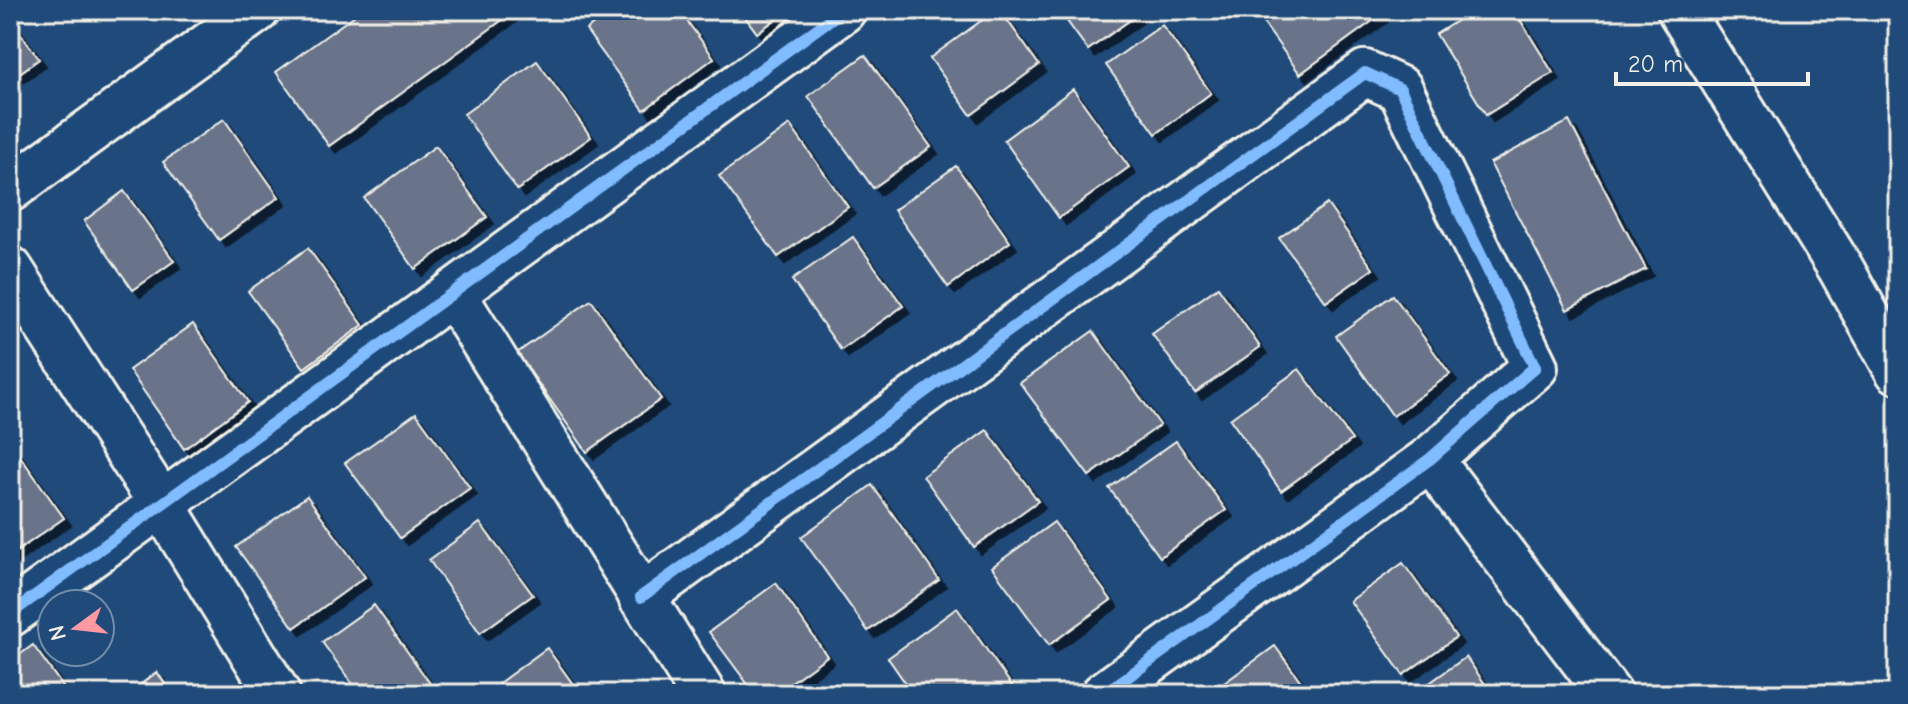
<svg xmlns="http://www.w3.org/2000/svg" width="1908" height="704" font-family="'Comic Neue',sans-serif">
	<defs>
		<filter id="shadow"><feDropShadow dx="7" dy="7" stdDeviation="0" flood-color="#0009"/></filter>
	</defs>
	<rect width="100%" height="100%" fill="#1f4a7a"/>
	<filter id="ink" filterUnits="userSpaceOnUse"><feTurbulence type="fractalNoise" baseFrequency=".0125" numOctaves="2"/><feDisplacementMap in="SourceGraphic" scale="16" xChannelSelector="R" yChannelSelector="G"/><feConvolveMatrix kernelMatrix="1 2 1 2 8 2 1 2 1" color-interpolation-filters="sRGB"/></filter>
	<g filter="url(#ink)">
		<g fill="#697389" stroke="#f4f1e8" stroke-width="2" filter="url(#shadow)">
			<path d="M362 10H516L329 146 276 72Z"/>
			<path d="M612 10H679L714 58 644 110 586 30Z"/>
			<path d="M740 10H788L757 33Z"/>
			<path d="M996 10H1000L1039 65 971 115 930 58Z"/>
			<path d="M1059 10H1144L1088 50Z"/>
			<path d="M1254 10H1379L1382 14 1300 74Z"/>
			<path d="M1474 10H1514L1553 73 1486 115 1436 34Z"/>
			<path d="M10 19 39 59 10 80Z"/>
			<path d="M1162 25 1211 93 1156 134 1106 65Z"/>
			<path d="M865 55 931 147 873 188 808 96Z"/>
			<path d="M537 61 591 137 517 190 464 114Z"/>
			<path d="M1073 89 1129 167 1059 218 1004 140Z"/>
			<path d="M224 119 279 197 219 240 163 162Z"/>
			<path d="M1569 121 1646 269 1567 310 1490 163Z"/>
			<path d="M790 125 848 207 778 257 719 176Z"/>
			<path d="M436 146 487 217 415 269 364 198Z"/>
			<path d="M956 166 1010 242 948 287 894 210Z"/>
			<path d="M124 191 174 261 133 290 84 221Z"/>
			<path d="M1327 204 1373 269 1326 302 1279 238Z"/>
			<path d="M853 237 903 306 841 350 792 280Z"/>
			<path d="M308 248 363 325 304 368 248 291Z"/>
			<path d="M1218 287 1260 347 1195 393 1152 334Z"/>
			<path d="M1393 295 1450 374 1393 416 1336 336Z"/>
			<path d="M591 300 661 399 587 452 517 353Z"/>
			<path d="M193 324 248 402 184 449 129 370Z"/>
			<path d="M1093 331 1160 425 1089 476 1020 383Z"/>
			<path d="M1299 369 1352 440 1281 491 1230 419Z"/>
			<path d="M416 413 470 488 400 538 345 463Z"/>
			<path d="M987 430 1038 501 974 547 923 476Z"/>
			<path d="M1176 441 1226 510 1160 557 1109 488Z"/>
			<path d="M10 442 64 518 10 556Z"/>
			<path d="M872 485 939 580 868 631 801 537Z"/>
			<path d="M307 496 365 577 294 628 236 547Z"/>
			<path d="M1054 522 1111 600 1049 645 992 567Z"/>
			<path d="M480 523 533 595 480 633 429 560Z"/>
			<path d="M1403 563 1456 637 1403 675 1350 601Z"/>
			<path d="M776 583 827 656 775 694H755L709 632Z"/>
			<path d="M374 605 434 689 428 694H360L322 642Z"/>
			<path d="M957 608 1015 690 1010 694H913L888 658Z"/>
			<path d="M33 645 68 694H10V662Z"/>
			<path d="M1275 646 1310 694H1225L1220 686Z"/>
			<path d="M547 648 580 694H507L499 683Z"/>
			<path d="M1466 657 1492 694H1414Z"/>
			<path d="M157 672 172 694H128Z"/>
		</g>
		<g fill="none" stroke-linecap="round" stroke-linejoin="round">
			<defs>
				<g id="minor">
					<path d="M10 269 161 503 278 694"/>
					<path d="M454 295 703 694"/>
					<path d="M1430 459 1609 694"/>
					<path d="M641 597 1365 73 1400 89 1535 367 1430 459 1104 694"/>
					<path d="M10 614 843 10"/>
				</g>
				<g id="tertiary">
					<path d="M1680 10 1841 269 1898 371"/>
					<path d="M10 189 257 10"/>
				</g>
			</defs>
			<use href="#minor" stroke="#f4f1e8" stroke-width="50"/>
			<use href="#tertiary" stroke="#f4f1e8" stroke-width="50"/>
			<use href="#minor" stroke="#1f4a7a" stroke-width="44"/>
			<use href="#tertiary" stroke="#1f4a7a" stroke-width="44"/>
			<defs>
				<g id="cycleway">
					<path d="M641 597 1365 73 1400 89 1535 367 1430 459 1104 694"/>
					<path d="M10 614 843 10"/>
				</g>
			</defs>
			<use href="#cycleway" stroke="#1f4a7a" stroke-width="17"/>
			<use href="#cycleway" stroke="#80bcff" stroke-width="12"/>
		</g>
	</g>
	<rect width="1908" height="704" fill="none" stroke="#1f4a7a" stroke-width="40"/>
	<rect x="20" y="20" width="1868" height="664" fill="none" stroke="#f4f1e8" stroke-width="3" filter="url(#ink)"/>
	<g transform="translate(76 628) rotate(255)"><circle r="38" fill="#1f4a7a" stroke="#748da6" stroke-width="2"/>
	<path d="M0-6L14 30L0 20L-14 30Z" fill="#ff9aa2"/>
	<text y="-12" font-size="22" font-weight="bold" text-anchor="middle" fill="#f4f1e8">N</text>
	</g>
	<path d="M1616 72v12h192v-12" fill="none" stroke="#f4f1e8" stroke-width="4"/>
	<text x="1628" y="72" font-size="24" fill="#f4f1e8" stroke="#1f4a7a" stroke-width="6" paint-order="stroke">20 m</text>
</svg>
